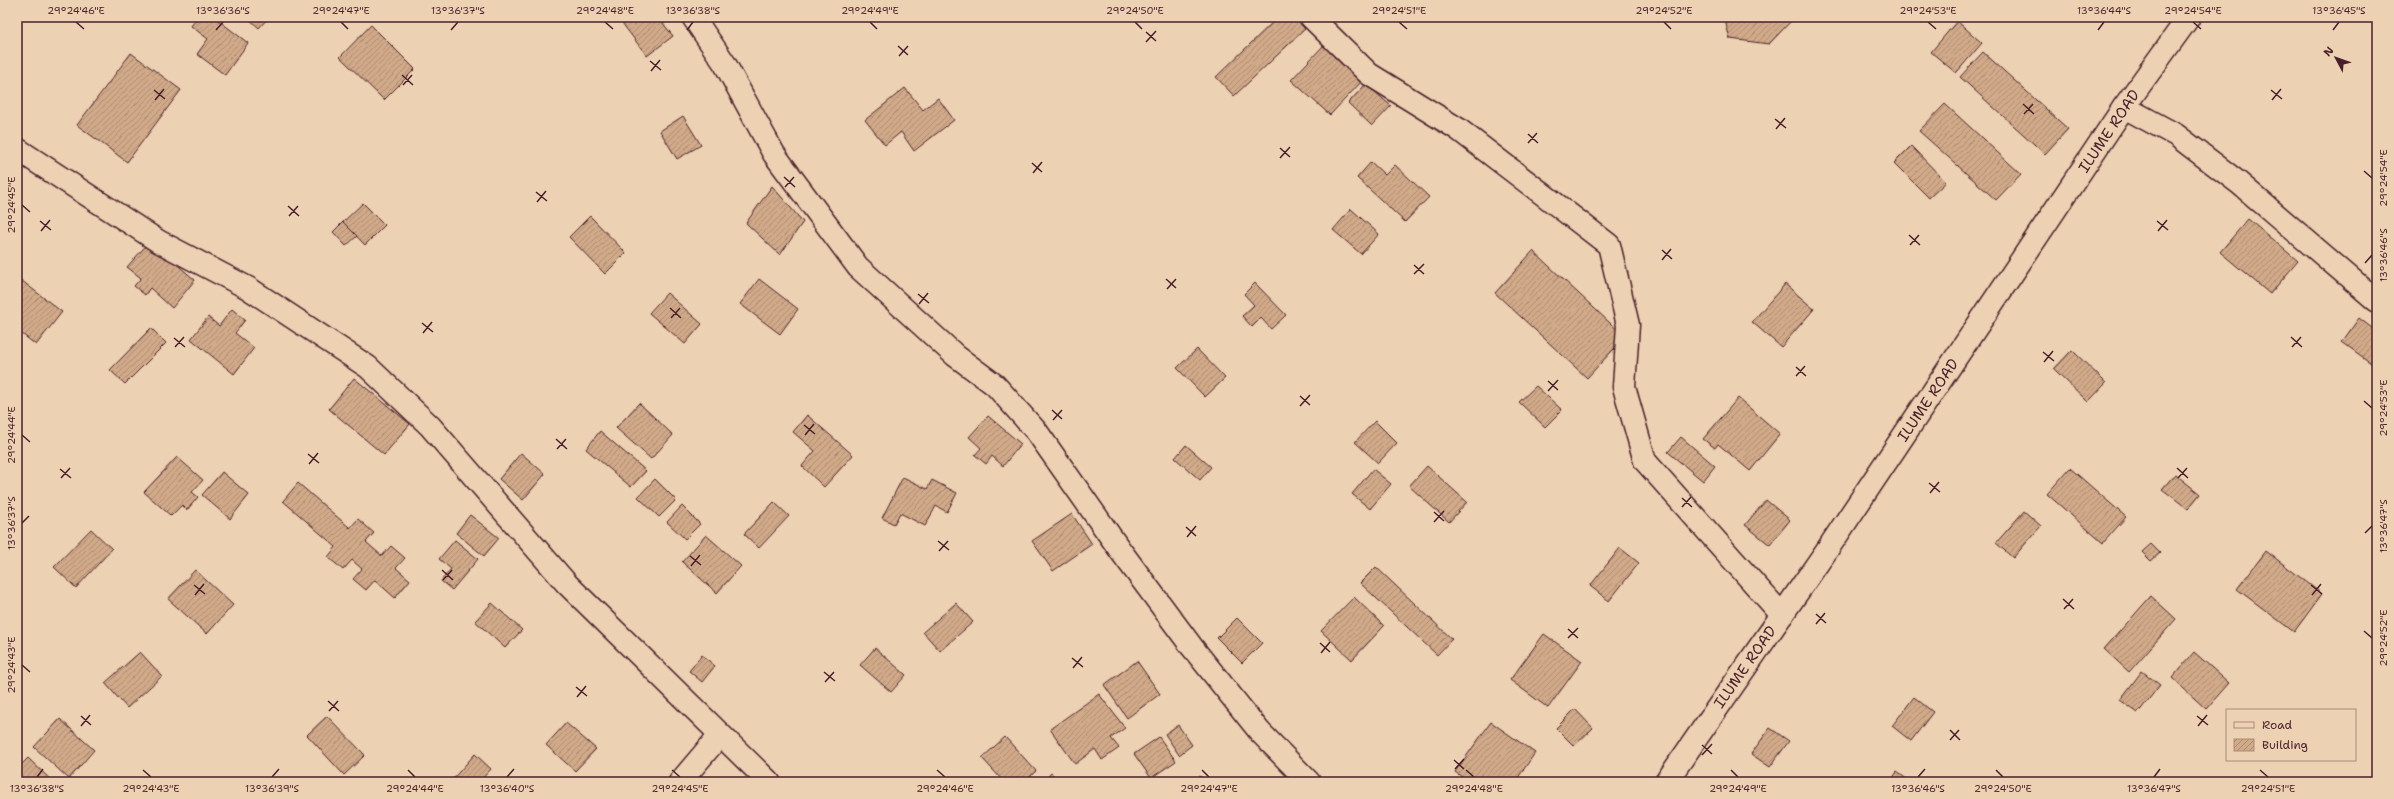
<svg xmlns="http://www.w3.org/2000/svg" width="2394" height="799" font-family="'Shantell Sans',sans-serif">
	<defs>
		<pattern id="building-hatch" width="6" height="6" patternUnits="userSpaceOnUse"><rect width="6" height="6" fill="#d1aa89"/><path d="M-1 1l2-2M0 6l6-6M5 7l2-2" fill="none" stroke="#ac8a70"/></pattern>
	</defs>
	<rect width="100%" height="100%" fill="#ecd2b3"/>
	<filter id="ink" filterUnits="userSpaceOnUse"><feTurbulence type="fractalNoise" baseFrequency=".025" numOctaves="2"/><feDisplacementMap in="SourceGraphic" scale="8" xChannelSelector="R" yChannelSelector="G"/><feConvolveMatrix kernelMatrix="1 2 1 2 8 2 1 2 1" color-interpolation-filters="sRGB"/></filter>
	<g filter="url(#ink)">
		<g fill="url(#building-hatch)" stroke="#4a1f2b">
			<path d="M198 17H214L248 43 225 75 197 54 208 39 191 26Z"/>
			<path d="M247 17H269L259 28Z"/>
			<path d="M622 17H658L673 36 647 56 619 19Z"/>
			<path d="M1278 17H1294L1305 29 1234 96 1216 77Z"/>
			<path d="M1724 17H1792V20L1769 44 1730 39Z"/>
			<path d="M1820 17H1844L1841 21Z"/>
			<path d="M1957 21 1982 43 1956 73 1931 52Z"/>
			<path d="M371 25 415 69 384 100 340 57Z"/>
			<path d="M1325 44 1363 80 1330 115 1291 80Z"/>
			<path d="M1983 52 2068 129 2045 154 1960 77Z"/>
			<path d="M131 53 181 90 127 162 77 125Z"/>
			<path d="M1366 84 1391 106 1372 126 1348 103Z"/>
			<path d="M905 88 923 110 938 98 954 120 914 151 901 132 885 145 865 120Z"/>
			<path d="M1945 104 2021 174 1996 200 1919 131Z"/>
			<path d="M683 116 701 145 677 159 660 131Z"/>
			<path d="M1911 146 1946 182 1929 198 1894 163Z"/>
			<path d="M1371 162 1385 175 1395 165 1429 197 1405 222 1357 178Z"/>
			<path d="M772 186 803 222 780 255 746 223Z"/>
			<path d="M363 203 385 225 365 245 343 222Z"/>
			<path d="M1351 209 1379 234 1361 254 1333 230Z"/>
			<path d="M590 216 626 253 605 274 569 237Z"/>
			<path d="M2248 219 2298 261 2270 294 2220 252Z"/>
			<path d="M343 222 357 236 346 246 333 232Z"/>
			<path d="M150 241 195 280 172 308 150 288 145 295 134 286 141 278 127 267Z"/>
			<path d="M1533 251 1625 337 1587 378 1495 293Z"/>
			<path d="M17 277 62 312 36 345 17 330Z"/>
			<path d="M759 279 798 309 780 334 740 304Z"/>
			<path d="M1255 283 1286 315 1271 329 1261 318 1252 327 1242 316 1254 305 1244 294Z"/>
			<path d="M1785 284 1814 309 1781 347 1752 322Z"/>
			<path d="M667 293 702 324 685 344 649 313Z"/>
			<path d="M232 309 245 320 235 333 254 348 234 374 191 339 208 317 219 326Z"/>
			<path d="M2359 318 2377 332V363L2375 366 2342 342Z"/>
			<path d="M151 328 166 343 125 384 110 370Z"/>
			<path d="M1197 349 1225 378 1205 397 1177 368Z"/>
			<path d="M2072 350 2106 383 2088 402 2054 369Z"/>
			<path d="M354 378 410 424 384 455 329 409Z"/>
			<path d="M1536 386 1562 410 1545 427 1519 402Z"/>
			<path d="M1738 398 1780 434 1750 471 1718 444 1715 448 1703 439Z"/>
			<path d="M639 403 673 435 651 459 616 428Z"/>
			<path d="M807 415 853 455 824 487 802 466 815 451 793 432Z"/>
			<path d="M988 416 1021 444 1003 466 992 456 986 464 975 455 981 448 969 437Z"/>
			<path d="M1375 421 1397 443 1378 463 1355 442Z"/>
			<path d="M600 431 646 471 631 487 586 449Z"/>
			<path d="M1681 437 1715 466 1703 481 1668 452Z"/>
			<path d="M1186 445 1211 467 1200 480 1175 458Z"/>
			<path d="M521 453 545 474 523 500 499 479Z"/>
			<path d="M177 457 203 480 192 492 198 497 187 510 182 505 171 516 144 492Z"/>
			<path d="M1427 466 1467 502 1449 522 1409 486Z"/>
			<path d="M2070 468 2126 517 2103 543 2047 494Z"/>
			<path d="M1373 469 1391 484 1370 509 1352 494Z"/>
			<path d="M222 472 249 495 230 519 202 495Z"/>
			<path d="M2175 474 2200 494 2188 509 2162 489Z"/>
			<path d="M903 477 927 489 932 480 957 493 947 512 936 506 925 526 900 513 894 524 882 518Z"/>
			<path d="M655 479 676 500 659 517 638 497Z"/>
			<path d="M298 483 350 528 358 519 374 533 366 542 382 556 391 546 405 558 396 568 410 580 395 598 375 580 366 590 353 579 362 569 352 560 343 570 328 557 336 547 283 501Z"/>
			<path d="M1766 500 1790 520 1770 545 1745 525Z"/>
			<path d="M774 502 789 516 759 548 744 534Z"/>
			<path d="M682 506 700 524 685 539 667 522Z"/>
			<path d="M2024 511 2041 526 2013 558 1996 543Z"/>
			<path d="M1072 514 1092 544 1053 571 1032 541Z"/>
			<path d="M470 515 499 538 484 556 456 533Z"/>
			<path d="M91 529 112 549 76 588 54 567Z"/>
			<path d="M706 535 741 566 717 593 682 562Z"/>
			<path d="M455 540 478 559 452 590 441 581 451 569 439 559Z"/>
			<path d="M2151 544 2160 553 2151 561 2142 552Z"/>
			<path d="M1620 548 1639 563 1609 601 1590 586Z"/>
			<path d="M2266 551 2322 594 2294 632 2237 589Z"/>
			<path d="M1376 567 1452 639 1437 655 1360 583Z"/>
			<path d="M195 570 233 605 207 634 168 599Z"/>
			<path d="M2151 596 2176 619 2129 672 2104 649Z"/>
			<path d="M1354 597 1384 626 1352 660 1321 631Z"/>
			<path d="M492 603 522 630 505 648 475 621Z"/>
			<path d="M956 603 973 622 940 651 923 632Z"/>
			<path d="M1237 618 1262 643 1242 663 1217 638Z"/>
			<path d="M1544 634 1582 661 1548 708 1510 680Z"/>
			<path d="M17 638 22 642 17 647Z"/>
			<path d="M875 648 906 675 891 692 860 665Z"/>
			<path d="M140 652 162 676 127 708 105 683Z"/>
			<path d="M2194 652 2229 683 2206 709 2172 678Z"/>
			<path d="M702 655 715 666 702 682 689 671Z"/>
			<path d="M1137 661 1160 694 1127 718 1104 685Z"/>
			<path d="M2142 671 2160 685 2138 713 2120 700Z"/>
			<path d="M1099 694 1125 728 1111 738 1119 748 1102 760 1095 749 1075 764 1050 729Z"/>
			<path d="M1914 697 1933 712 1911 741 1892 726Z"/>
			<path d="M1575 709 1593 728 1574 746 1556 728Z"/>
			<path d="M327 716 365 755 344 775 307 735Z"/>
			<path d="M60 719 94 750 69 779 34 747Z"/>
			<path d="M1491 722 1535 753 1515 782H1469L1455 772Z"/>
			<path d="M566 723 596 749 575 771 546 745Z"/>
			<path d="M1178 725 1192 745 1179 755 1165 734Z"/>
			<path d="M1770 728 1789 741 1770 767 1751 754Z"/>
			<path d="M1005 737 1036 771 1024 782H1004L982 758Z"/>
			<path d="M1159 737 1176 761 1151 778 1134 754Z"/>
			<path d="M475 754 491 769 479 782H452L451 781Z"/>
			<path d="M28 758 53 782H17V769Z"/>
			<path d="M1897 772 1911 782H1890Z"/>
			<path d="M1051 773 1061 782H1043Z"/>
			<path d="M1200 776 1204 782H1192Z"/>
		</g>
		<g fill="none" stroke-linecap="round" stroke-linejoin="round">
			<defs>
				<g id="minor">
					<path d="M693 17 725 64 774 154 858 267 956 356 995 385 1037 432 1120 550 1192 647 1260 732 1309 782"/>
					<path d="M1311 17 1369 74 1458 129 1609 245 1628 325 1624 387 1645 461 1782 615"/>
					<path d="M2124 107 2176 135 2239 183 2377 301"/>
					<path d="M17 149 158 241 248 288 368 367 430 426 567 584 769 782"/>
					<path d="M680 782 720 735"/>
					<path d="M1666 782 1829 547 2124 107 2189 17"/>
				</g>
			</defs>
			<use href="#minor" stroke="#4a1f2b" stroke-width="25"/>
			<use href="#minor" stroke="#ecd2b3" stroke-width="22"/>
		</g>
	</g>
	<path fill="none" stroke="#4a1f2b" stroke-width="1.5" d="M76 22 84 29M341 22 348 29M605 22 613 29M870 22 877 29M1135 22 1142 29M1399 22 1407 29M1664 22 1671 29M1928 22 1936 29M2193 22 2201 29M216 30 223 22M451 30 458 22M687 30 693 22M2098 30 2104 22M2333 30 2339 22M1146 32 1156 41M1146 42 1156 31M898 46 908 55M899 56 908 46M650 61 661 70M651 71 660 60M402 75 413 85M403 85 412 75M154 90 165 99M2271 90 2282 99M155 100 164 89M2272 100 2281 89M2023 104 2034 114M2024 114 2033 104M1775 119 1786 128M1776 129 1785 118M1528 134 1538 143M1528 143 1537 133M1280 148 1290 157M1280 158 1290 147M1032 163 1042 172M2364 171 2372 178M1033 173 1042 162M784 177 795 187M785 187 794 177M536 192 547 201M537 202 546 191M22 205 30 212M288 206 299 216M289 216 298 206M40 221 51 230M2157 221 2168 230M41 231 50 220M2158 231 2167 220M1909 235 1920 245M1910 245 1919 235M1662 250 1672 259M1662 260 1671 249M2365 263 2372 255M1414 265 1424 274M1414 274 1424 264M1166 279 1176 288M1167 289 1176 279M918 294 929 303M919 304 928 293M670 308 681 318M671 318 680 308M422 323 433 332M423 333 432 322M2291 337 2302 347M174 338 185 347M175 347 184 337M2292 347 2301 337M2043 352 2054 361M2044 362 2053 351M1796 367 1806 376M1796 376 1805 366M1548 381 1558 390M1548 391 1558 380M1300 396 1310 405M2364 401 2372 408M1300 406 1310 395M1052 410 1062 419M1053 420 1062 410M804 425 815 434M22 435 30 442M805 435 814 424M556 439 567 449M557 449 566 439M308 454 319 463M309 464 318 453M2177 468 2188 478M60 469 71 478M61 478 70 468M2178 478 2187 468M1929 483 1940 492M1930 493 1939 482M1682 498 1692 507M1682 507 1691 497M1434 512 1444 521M1434 522 1444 511M22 523 29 516M1186 527 1196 536M2365 533 2372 526M1187 537 1196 526M938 541 949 550M939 551 948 541M690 556 701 565M691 566 700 555M442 570 453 580M443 580 452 570M194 585 205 594M2311 585 2322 594M195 595 204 584M2312 595 2321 584M2063 599 2074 609M2064 609 2073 599M1816 614 1826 623M1816 624 1825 613M1568 629 1578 638M2364 631 2372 638M1568 638 1578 628M1320 643 1330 652M1321 653 1330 642M1072 658 1083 667M22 665 30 672M1073 668 1082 657M824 672 835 681M825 682 834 672M576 687 587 696M577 697 586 686M328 701 339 711M329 711 338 701M81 716 91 725M2197 716 2208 725M81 726 90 715M2198 726 2207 715M1950 730 1960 740M1950 740 1959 730M1702 745 1712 754M1702 755 1712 744M1454 760 1464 769M1455 769 1464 759M143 770 151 777M408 770 415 777M672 770 680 777M937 770 945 777M1202 770 1209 777M1466 770 1474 777M1731 770 1738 777M1996 770 2003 777M2260 770 2268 777M37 777 43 769M272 777 279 769M507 777 514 769M1918 777 1925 769M2154 777 2160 769"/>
	<g text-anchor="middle" stroke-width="3" stroke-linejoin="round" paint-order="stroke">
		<g font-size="15" fill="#4a1f2b" stroke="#ecd2b3">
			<text transform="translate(2109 131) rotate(-56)" y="5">ILUME ROAD</text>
			<text transform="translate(1928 400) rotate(-56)" y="5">ILUME ROAD</text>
			<text transform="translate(1745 667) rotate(-55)" y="5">ILUME ROAD</text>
		</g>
	</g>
	<rect width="2394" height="799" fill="none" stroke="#ecd2b3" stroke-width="44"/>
	<rect x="2226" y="709" width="130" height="52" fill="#ecd2b3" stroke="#ab8a7d"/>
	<rect x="2234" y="722" width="20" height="6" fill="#ecd2b3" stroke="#ab8a7d"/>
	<text x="2262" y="729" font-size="12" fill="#4a1f2b">Road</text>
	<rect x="2234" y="739" width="20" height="12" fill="url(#building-hatch)" stroke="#ab8a7d"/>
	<text x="2262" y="749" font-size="12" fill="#4a1f2b">Building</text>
	<g transform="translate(2336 58) rotate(311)" stroke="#ecd2b3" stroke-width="3" paint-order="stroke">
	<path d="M0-3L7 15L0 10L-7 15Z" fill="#4a1f2b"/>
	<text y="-6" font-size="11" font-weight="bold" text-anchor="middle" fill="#4a1f2b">N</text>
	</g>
	<rect x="22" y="22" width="2350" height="755" fill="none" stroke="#4a1f2b" stroke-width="1.5"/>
	<g font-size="10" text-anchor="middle" fill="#4a1f2b">
		<text x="76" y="14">29°24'46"E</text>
		<text x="223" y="14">13°36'36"S</text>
		<text x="341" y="14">29°24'47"E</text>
		<text x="458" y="14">13°36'37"S</text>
		<text x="605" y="14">29°24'48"E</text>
		<text x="693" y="14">13°36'38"S</text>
		<text x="870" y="14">29°24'49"E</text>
		<text x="1135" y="14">29°24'50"E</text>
		<text x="1399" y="14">29°24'51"E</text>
		<text x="1664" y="14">29°24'52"E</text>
		<text x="1928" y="14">29°24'53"E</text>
		<text x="2104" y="14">13°36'44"S</text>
		<text x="2193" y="14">29°24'54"E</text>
		<text x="2339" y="14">13°36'45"S</text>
		<text transform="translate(2383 178) rotate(-90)" y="4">29°24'54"E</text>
		<text transform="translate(11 205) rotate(-90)" y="4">29°24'45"E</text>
		<text transform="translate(2383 255) rotate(-90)" y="4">13°36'46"S</text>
		<text transform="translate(2383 408) rotate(-90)" y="4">29°24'53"E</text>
		<text transform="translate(11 435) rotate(-90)" y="4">29°24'44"E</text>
		<text transform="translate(11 523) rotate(-90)" y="4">13°36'37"S</text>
		<text transform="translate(2383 526) rotate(-90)" y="4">13°36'47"S</text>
		<text transform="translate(2383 638) rotate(-90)" y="4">29°24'52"E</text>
		<text transform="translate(11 665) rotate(-90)" y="4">29°24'43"E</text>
		<text x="37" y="792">13°36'38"S</text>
		<text x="151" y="792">29°24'43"E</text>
		<text x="272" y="792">13°36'39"S</text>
		<text x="415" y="792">29°24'44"E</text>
		<text x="507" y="792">13°36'40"S</text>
		<text x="680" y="792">29°24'45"E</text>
		<text x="945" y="792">29°24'46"E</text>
		<text x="1209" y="792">29°24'47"E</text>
		<text x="1474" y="792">29°24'48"E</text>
		<text x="1738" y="792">29°24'49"E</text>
		<text x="1918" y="792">13°36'46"S</text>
		<text x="2003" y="792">29°24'50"E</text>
		<text x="2154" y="792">13°36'47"S</text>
		<text x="2268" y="792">29°24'51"E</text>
	</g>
</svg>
